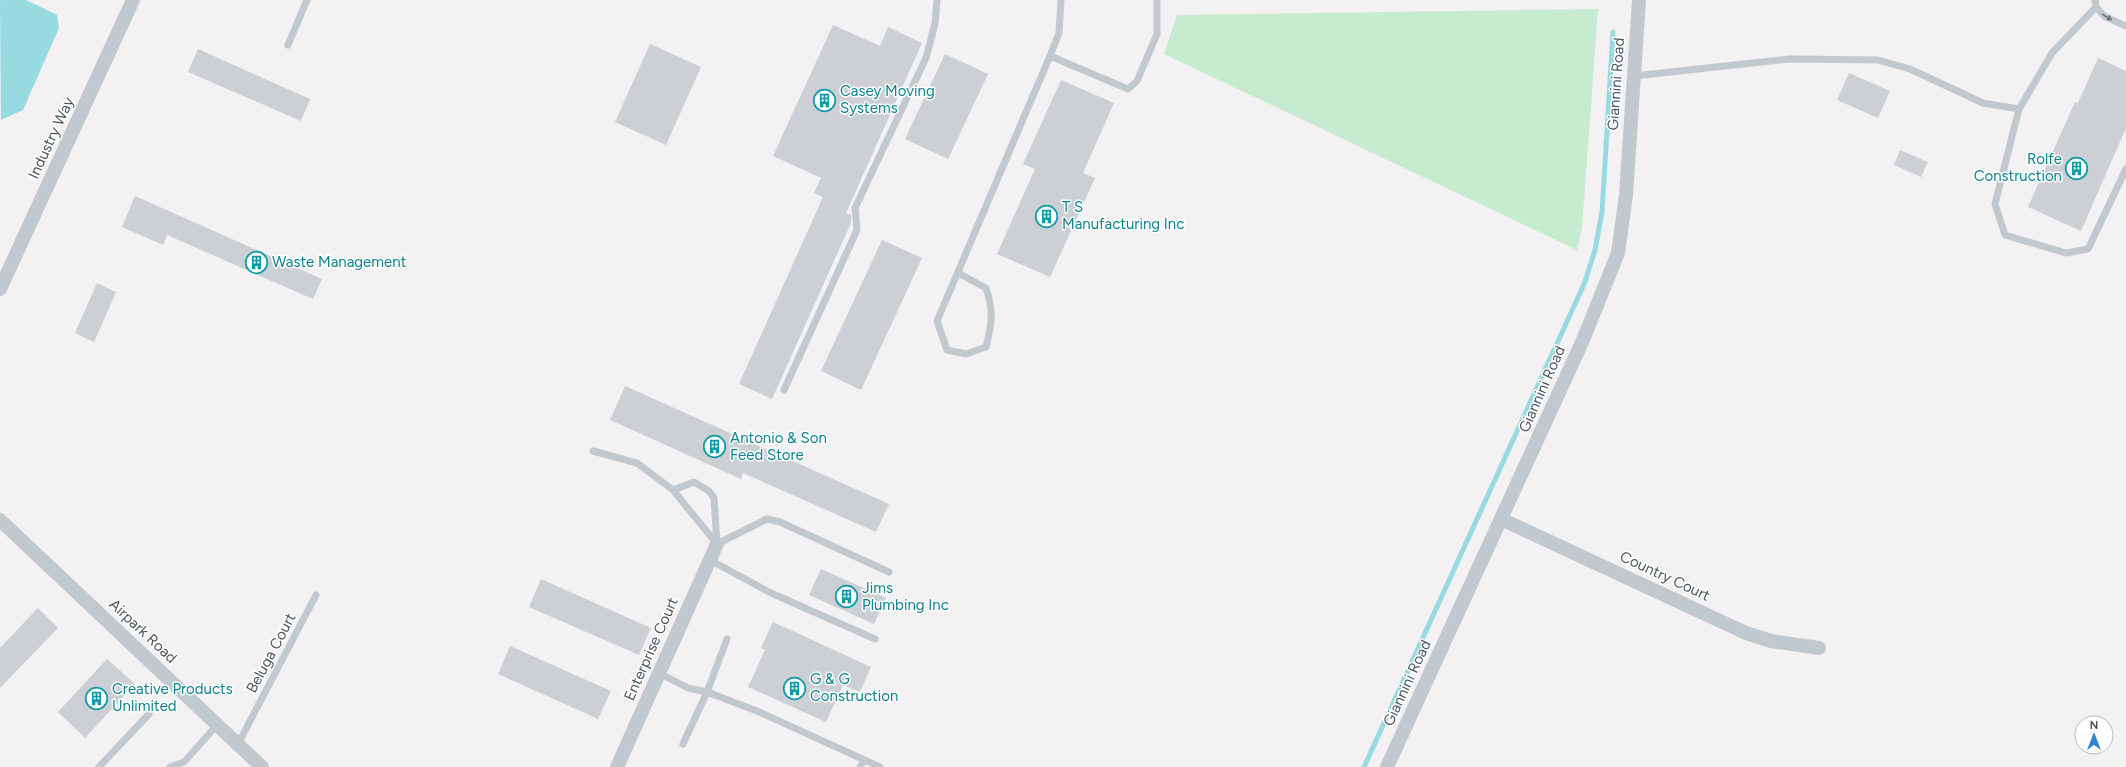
<svg xmlns="http://www.w3.org/2000/svg" width="2126" height="767" font-family="Figtree,sans-serif">
	<rect width="100%" height="100%" fill="#f3f1f1"/>
	<path fill="#c6ebd0" d="M1598 9 1582 228 1577 250 1164 54 1177 15Z"/>
	<path fill="#98dae2" d="M0 0H26L57 15 59 28 23 110 1 120Z"/>
	<g fill="none" stroke-linecap="round" stroke-linejoin="round">
		<path stroke="#98dae2" stroke-width="5" d="M1364 767 1585 282 1595 250 1602 212 1613 32"/>
	</g>
	<g fill="#cccfd3">
		<path d="M833 25 880 46 888 27 922 43 846 213 851 215V223L772 399 739 384 823 197 814 193 821 178 773 156Z"/>
		<path d="M650 44 701 67 666 145 615 122Z"/>
		<path d="M198 49 310 99 301 121 188 72Z"/>
		<path d="M945 54 988 74 948 159 905 139Z"/>
		<path d="M2098 58 2126 71V128L2081 231 2028 207 2075 102 2078 103Z"/>
		<path d="M1849 73 1890 91 1878 118 1837 100Z"/>
		<path d="M1061 80 1114 103 1083 173 1095 178 1050 277 997 254 1035 169 1023 164Z"/>
		<path d="M1900 150 1928 162 1921 177 1894 165Z"/>
		<path d="M135 196 322 279 313 299 167 235 163 245 122 227Z"/>
		<path d="M882 240 922 258 861 390 821 371Z"/>
		<path d="M97 283 116 292 94 342 75 333Z"/>
		<path d="M625 386 889 504 876 532 743 473 741 479 610 420Z"/>
		<path d="M821 569 886 598 874 624 809 595Z"/>
		<path d="M541 579 651 628 639 655 529 607Z"/>
		<path d="M38 608 58 628 0 688V648Z"/>
		<path d="M773 622 871 667 860 692 843 685 826 722 748 687 765 650 761 648Z"/>
		<path d="M510 646 611 691 598 719 498 674Z"/>
		<path d="M107 659 135 684 85 738 58 712Z"/>
	</g>
	<g fill="none" stroke-linecap="round" stroke-linejoin="round">
		<g stroke="#c1c9ce" stroke-width="7">
			<path d="M1061 0 1059 33 1050 56 1128 89 1137 81 1157 34V0"/>
			<path d="M2095 0 2096 7 2104 16 2126 26"/>
			<path d="M288 45 307 0"/>
			<path d="M1634 76 1790 59 1878 60 1910 69 1983 103 2019 109 2052 53 2096 7"/>
			<path d="M2019 109 1995 204 2005 235 2066 253 2088 249 2126 169"/>
			<path d="M958 273 986 288C994 312 992 323 986 347L966 354 947 350 937 321 1050 56"/>
			<path d="M784 390 857 230 855 208 926 58 935 24 937 0"/>
			<path d="M593 451 637 463 673 490 717 544"/>
			<path d="M673 490 694 482 709 491 714 498 717 544"/>
			<path d="M717 544 767 519 780 522 889 572"/>
			<path d="M710 560 771 593 875 639"/>
			<path d="M659 673 688 688 707 692 757 711 880 767"/>
			<path d="M238 744 316 595"/>
			<path d="M683 744 707 692 727 639"/>
			<path d="M99 767 149 714"/>
			<path d="M170 767 184 762 217 725"/>
			<path d="M860 767 864 760"/>
		</g>
		<g stroke="#c1c9ce" stroke-width="14">
			<path d="M0 289 133 0"/>
			<path d="M1501 519 1746 633 1771 641 1819 648"/>
			<path d="M0 520 262 767"/>
			<path d="M617 767 717 544"/>
			<path d="M1387 767 1583 340 1618 253 1626 195 1639 0"/>
		</g>
	</g>
	<defs><path id="oneway-solid" d="M-6-.8H1V-3.2L6.5 0L1 3.2V.8H-6Z"/></defs>
	<use fill="#6e787e" href="#oneway-solid" transform="translate(2107 17) rotate(32)"/>
	<defs>
		<symbol id="building-ring" viewBox="-11 -11 22 22"><circle r="9.5" fill="#fff" stroke="#0f9aa8" stroke-width="1.5"/><path d="M-4-6H4V6H1V3H-1V6H-4ZM-2.5-4.3h1.7v1.8h-1.7ZM.8-4.3h1.7v1.8H.8ZM-2.5-1h1.7V.8h-1.7ZM.8-1h1.7V.8H.8Z" fill="#0f9aa8"/></symbol>
	</defs>
	<g fill-rule="evenodd">
		<use href="#building-ring" x="812" y="88" width="25" height="25"/>
		<use href="#building-ring" x="2064" y="156" width="25" height="25"/>
		<use href="#building-ring" x="1034" y="204" width="25" height="25"/>
		<use href="#building-ring" x="244" y="250" width="25" height="25"/>
		<use href="#building-ring" x="702" y="434" width="25" height="25"/>
		<use href="#building-ring" x="834" y="584" width="25" height="25"/>
		<use href="#building-ring" x="782" y="676" width="25" height="25"/>
		<use href="#building-ring" x="84" y="686" width="25" height="25"/>
	</g>
	<g text-anchor="middle" stroke-width="3" stroke-linejoin="round" paint-order="stroke">
		<g font-size="15" fill="#4b565c" stroke="#fff">
			<text transform="translate(1616 84) rotate(-86)" y="5">Giannini Road</text>
			<text transform="translate(51 138) rotate(-65)" y="5">Industry Way</text>
			<text transform="translate(1542 389) rotate(-66)" y="5">Giannini Road</text>
			<text transform="translate(1665 576) rotate(25)" y="5">Country Court</text>
			<text transform="translate(143 631) rotate(43)" y="5">Airpark Road</text>
			<text transform="translate(651 649) rotate(-66)" y="5">Enterprise Court</text>
			<text transform="translate(271 653) rotate(-62)" y="5">Beluga Court</text>
			<text transform="translate(1407 683) rotate(-65)" y="5">Giannini Road</text>
		</g>
		<g font-size="15" fill="#0d838f" stroke="#fff" text-anchor="start">
			<text x="840" y="96">Casey Moving<tspan x="840" dy="17">Systems</tspan></text>
			<text x="2062" y="164" text-anchor="end">Rolfe<tspan x="2062" dy="17">Construction</tspan></text>
			<text x="1062" y="212">T S<tspan x="1062" dy="17">Manufacturing Inc</tspan></text>
			<text x="272" y="267">Waste Management</text>
			<text x="730" y="443">Antonio &amp; Son<tspan x="730" dy="17">Feed Store</tspan></text>
			<text x="862" y="593">Jims<tspan x="862" dy="17">Plumbing Inc</tspan></text>
			<text x="810" y="684">G &amp; G<tspan x="810" dy="17">Construction</tspan></text>
			<text x="112" y="694">Creative Products<tspan x="112" dy="17">Unlimited</tspan></text>
		</g>
	</g>
	<g transform="translate(2094 735)"><circle r="19" fill="#ffffff" stroke="#b7bbbe"/>
	<path d="M0-3L7 15L0 10L-7 15Z" fill="#3085ce"/>
	<text y="-6" font-size="11" font-weight="bold" text-anchor="middle" fill="#4b565c">N</text>
	</g>
</svg>
